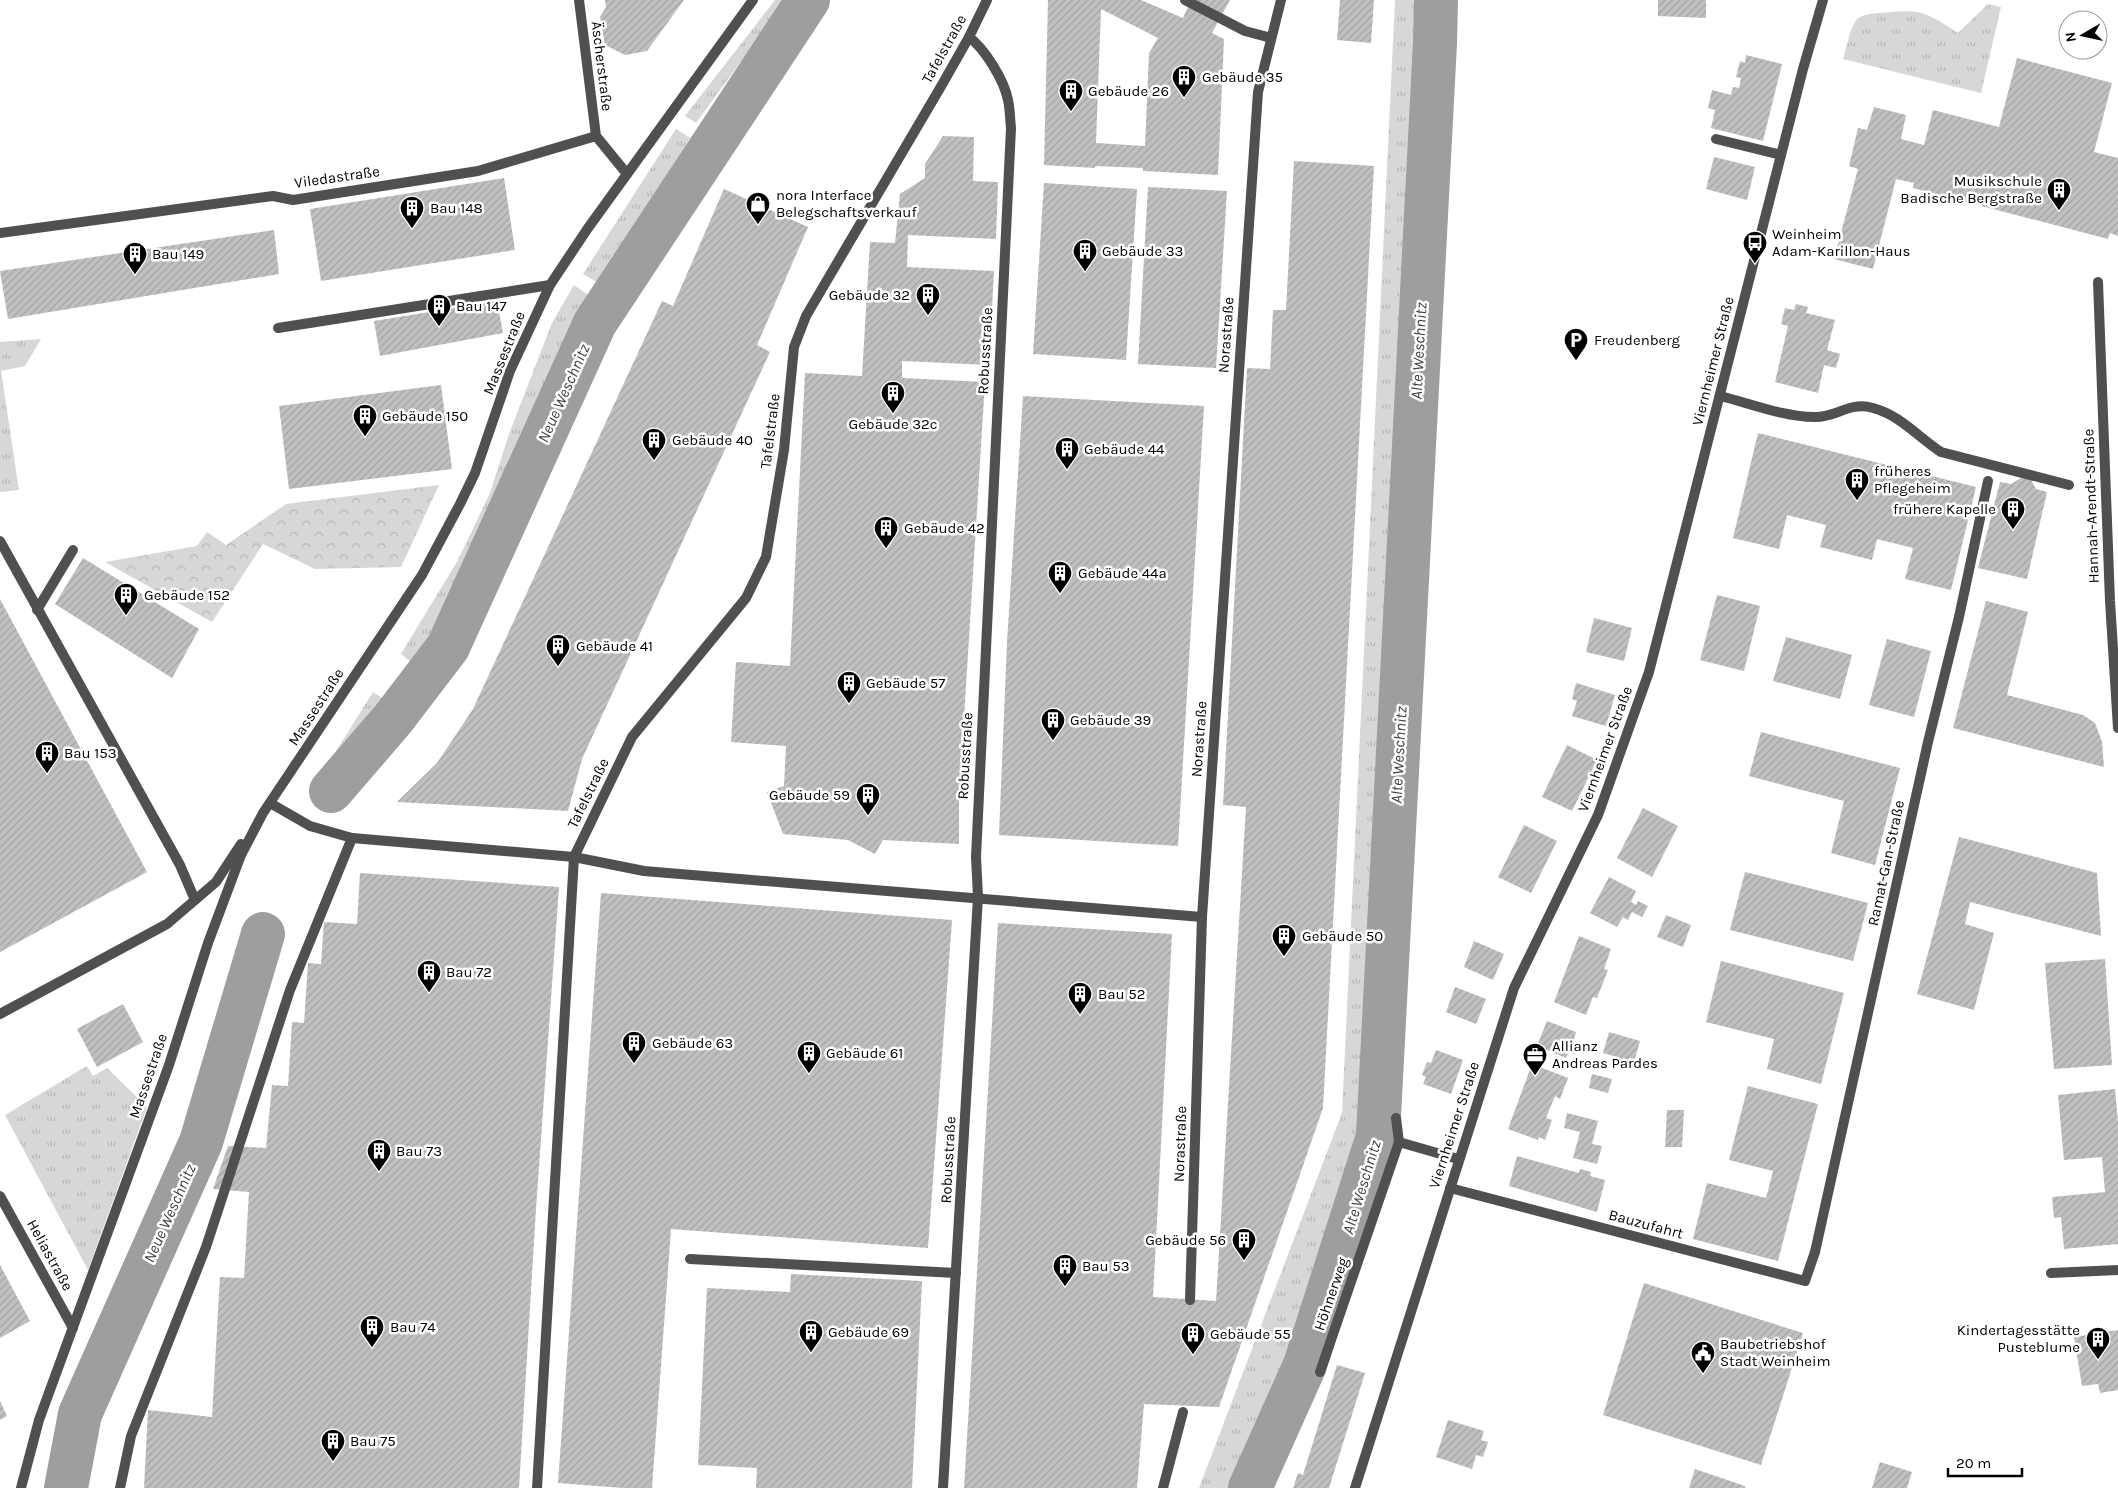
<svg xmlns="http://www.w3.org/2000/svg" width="2118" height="1488" font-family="Karla,sans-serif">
	<defs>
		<pattern id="grass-tufts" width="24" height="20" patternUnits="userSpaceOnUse" patternTransform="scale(1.25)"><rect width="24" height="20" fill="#d7d7d7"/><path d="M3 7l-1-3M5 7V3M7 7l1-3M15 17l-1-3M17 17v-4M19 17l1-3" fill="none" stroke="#b7b7b7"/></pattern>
		<pattern id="forest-crowns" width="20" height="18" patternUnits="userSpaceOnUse" patternTransform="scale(1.25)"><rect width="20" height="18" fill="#d7d7d7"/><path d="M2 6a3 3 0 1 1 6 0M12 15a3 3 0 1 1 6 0" fill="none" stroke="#b7b7b7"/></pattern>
		<pattern id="building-hatch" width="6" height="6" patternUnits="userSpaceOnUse" patternTransform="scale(1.25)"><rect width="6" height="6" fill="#c0c0c0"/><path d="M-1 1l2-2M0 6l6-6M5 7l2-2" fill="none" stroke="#a3a3a3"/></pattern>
	</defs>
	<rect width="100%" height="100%" fill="#fff"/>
	<g fill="url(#grass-tufts)">
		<path d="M775 0H786L696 123 685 116Z"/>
		<path d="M1395 0H1456L1435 291 1429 517 1388 1127 1261 1488H1199L1342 1113Z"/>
		<path d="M1988 4 2001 7 1981 93 1843 59C1846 50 1850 29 1855 22 1860 14 1870 14 1879 13 1920 9 1923 10 1958 33Z"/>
		<path d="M676 129 690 138 600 284 583 274Z"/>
		<path d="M574 285 594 299 556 369 534 433 473 571 416 666 401 654 458 560 490 493 509 434 552 323Z"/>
		<path d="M41 339 25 366 1 371 19 490 0 492V342Z"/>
		<path d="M373 692 388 702 337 783 321 775Z"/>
		<path d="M87 1066 93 1076 107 1068 147 1107 88 1270 5 1115Z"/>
	</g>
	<path fill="url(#forest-crowns)" d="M439 485 401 567 315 569 263 544 212 622 105 562 197 546 207 532 226 545 286 504Z"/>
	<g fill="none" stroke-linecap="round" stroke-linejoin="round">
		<g stroke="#9e9e9e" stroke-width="44">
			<path d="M331 791 393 719 448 647 595 323 808 0"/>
			<path d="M66 1488 80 1414 201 1142 263 934"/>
			<path d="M1250 1488 1305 1365 1378 1136 1435 43 1436 0"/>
		</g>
	</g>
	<g fill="url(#building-hatch)" fill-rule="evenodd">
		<path d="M605 0H684L647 51 625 55 605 45 600 17 606 7Z"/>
		<path d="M1048 0H1141L1183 18 1191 0H1230L1212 33 1224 39 1218 175 1143 171V168L1095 166V168L1044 165ZM1101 9 1158 38 1149 53 1145 146 1096 143Z"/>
		<path d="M1340 0H1374L1371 43 1337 40Z"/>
		<path d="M1658 0H1706V18L1658 16Z"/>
		<path d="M1746 55 1782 64 1763 141 1711 128 1715 110 1708 108 1712 90 1731 95 1733 87 1739 88 1741 78 1736 77 1740 61 1745 63Z"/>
		<path d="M2017 58 2112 83 2094 152 2118 158V236L2110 233 2108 239 1913 188 1914 183 1896 179 1873 269 1834 259 1858 169 1849 166 1858 128 1867 130 1874 107 1906 115 1901 139 1924 145 1933 110 1999 127Z"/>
		<path d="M943 136 974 137 973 181 998 182 996 239 908 235 907 267 994 271 989 365 902 361V378L985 382 959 798V844L883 840 875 854 848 840 783 834 767 792 784 786 786 746 731 742 736 662 790 666 805 373 862 376 870 242 895 243 900 194 925 178V164Z"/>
		<path d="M1714 157 1755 167 1747 200 1706 189Z"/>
		<path d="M1294 161 1374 166 1323 1108 1219 1407 1144 1404 1137 1488H964L998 923 1172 934 1153 1297 1216 1301 1246 807 1223 805 1247 368 1270 369 1273 310H1286Z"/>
		<path d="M504 178 515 250 321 281 310 209Z"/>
		<path d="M1044 183 1137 189 1126 360 1033 354Z"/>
		<path d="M1148 187 1227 191 1216 368 1138 364Z"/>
		<path d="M724 189 808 227 757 345 770 352 582 759 568 811 397 802 437 763 473 709 662 301 673 306Z"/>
		<path d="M274 230 279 274 8 319 0 271Z"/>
		<path d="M497 301 503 333 380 356 374 321Z"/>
		<path d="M1796 304 1808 307 1806 313 1835 320 1827 350 1840 354 1836 368 1824 365 1818 393 1775 382 1788 326 1781 324 1785 308 1794 310Z"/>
		<path d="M441 385 452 469 289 489 279 406Z"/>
		<path d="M1023 396 1204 406 1178 846 999 835 1007 642Z"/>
		<path d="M1758 433 1976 487 1951 590 1905 579 1913 548 1877 539 1872 560 1820 547 1826 525 1787 515 1779 549 1733 538Z"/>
		<path d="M2021 478 2031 480 2036 489 2047 492 2027 579 1978 568 2000 482 2011 484Z"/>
		<path d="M83 558 199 629 172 678 55 604Z"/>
		<path d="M1717 595 1760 606 1744 671 1700 660Z"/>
		<path d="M0 599 147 872 0 952Z"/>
		<path d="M1986 601 2028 612 2007 695 2083 715 2095 723 2102 742 2104 767 1953 728Z"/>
		<path d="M1594 618 1632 628 1624 661 1586 652Z"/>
		<path d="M1786 637 1852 655 1840 699 1773 681Z"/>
		<path d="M1887 639 1931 651 1914 717 1869 705Z"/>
		<path d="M1576 683 1615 695 1606 726 1572 716 1577 701 1572 699Z"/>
		<path d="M1761 732 1900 768 1875 865 1831 853 1844 801 1749 776Z"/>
		<path d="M1567 745 1597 760 1572 811 1542 797Z"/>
		<path d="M1643 808 1678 826 1652 877 1617 858Z"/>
		<path d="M1524 825 1557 841 1531 893 1498 877Z"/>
		<path d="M1959 837 2097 873 2101 936 1970 902 1965 924 1994 933 1974 1010 1917 994Z"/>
		<path d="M1745 872 1868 903 1853 961 1730 930Z"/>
		<path d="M360 873 559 887 536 1209 519 1488H144L148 1410 212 1417 220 1277 244 1278 249 1192 213 1189 228 1146 266 1148 272 1085 288 1086 292 1022 304 1023 308 963 321 964 324 922 357 924Z"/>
		<path d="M1609 877 1636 891 1631 902 1636 905 1638 901 1648 906 1642 917 1632 912 1628 920 1623 917 1617 927 1590 913Z"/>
		<path d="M601 893 952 920 928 1248 671 1229 652 1488H623L558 1483Z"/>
		<path d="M1666 915 1691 925 1683 947 1657 937Z"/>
		<path d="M1579 936 1611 949 1604 969 1608 970 1597 998 1593 997 1586 1015 1554 1002Z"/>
		<path d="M1474 941 1504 954 1493 980 1464 967Z"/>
		<path d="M2105 959 2112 1065 2054 1069 2045 963Z"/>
		<path d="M1721 961 1844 993 1821 1084 1767 1069 1774 1039 1706 1022Z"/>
		<path d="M1455 987 1486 999 1476 1024 1446 1012Z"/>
		<path d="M123 1004 143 1042 97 1067 77 1029Z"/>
		<path d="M1547 1021 1576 1032 1572 1044 1578 1046 1575 1054 1569 1052 1566 1058 1537 1046Z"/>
		<path d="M1609 1032 1640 1041 1634 1062 1603 1053Z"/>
		<path d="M1436 1050 1463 1060 1451 1094 1423 1084 1426 1077 1422 1075 1427 1062 1431 1063Z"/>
		<path d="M1532 1064 1568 1078 1560 1099 1555 1096 1550 1108 1546 1118 1552 1120 1545 1140 1539 1137 1538 1140 1508 1129Z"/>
		<path d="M1592 1074 1612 1079 1608 1093 1589 1088Z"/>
		<path d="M1748 1086 1818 1104 1778 1261 1693 1239 1707 1183 1766 1198 1773 1171 1729 1160Z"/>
		<path d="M2115 1089 2118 1122V1244L2064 1249 2061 1217 2054 1218 2052 1197 2105 1192 2102 1157 2064 1160 2058 1095Z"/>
		<path d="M1667 1110H1684L1682 1147H1665Z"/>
		<path d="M1567 1113 1598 1121 1592 1144 1602 1146 1597 1164 1573 1158 1580 1132 1564 1128Z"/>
		<path d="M1517 1156 1579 1173 1580 1169 1591 1172 1590 1176 1605 1180 1597 1212 1509 1186Z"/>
		<path d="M0 1265 30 1321 0 1338Z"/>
		<path d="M791 1274 922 1281 912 1488H756L757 1468 698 1465 707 1288 790 1292Z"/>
		<path d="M1644 1283 1803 1333 1761 1465 1603 1415Z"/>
		<path d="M2118 1330V1390L2100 1393 2098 1384 2082 1386 2074 1337Z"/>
		<path d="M1337 1365 1365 1373 1329 1488H1293L1298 1473 1303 1475Z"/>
		<path d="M0 1401 7 1416 0 1420Z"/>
		<path d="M1448 1420 1484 1431 1481 1440 1488 1442 1483 1457 1476 1455 1472 1469 1436 1457Z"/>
		<path d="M1880 1462 1912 1472 1907 1488H1872Z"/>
		<path d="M1695 1469 1745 1486V1488H1689Z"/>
	</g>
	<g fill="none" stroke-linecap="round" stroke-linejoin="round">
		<g stroke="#505050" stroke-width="10">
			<path d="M579 0 596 136 627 174"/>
			<path d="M1185 0 1245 31 1271 38"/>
			<path d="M1716 139 1781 155"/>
			<path d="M0 233 273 196 293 200 478 171 596 136"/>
			<path d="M278 328 550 285"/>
			<path d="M1720 396C1749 403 1784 417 1814 417 1837 418 1848 401 1873 408 1900 415 1918 437 1941 452L2069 485"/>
			<path d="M0 541 180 865 195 900"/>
			<path d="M37 610 73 550"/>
			<path d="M270 803 310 826 352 838 574 857 644 871 1202 917"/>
			<path d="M0 1014 167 924 216 882 241 844"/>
			<path d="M1399 1142 1458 1159"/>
			<path d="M1450 1188 1805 1281 1815 1252"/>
			<path d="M0 1196 73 1328"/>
			<path d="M690 1259 956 1273"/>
			<path d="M1190 1300 1202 917 1258 92 1281 0"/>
			<path d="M1320 1372 1399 1142 1396 1118"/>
			<path d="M21 1488 39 1420 169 1065 208 943 241 855 263 813 422 575 460 504 475 473 510 371 550 285 588 228 753 0"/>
			<path d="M120 1488 131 1436 206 1247 290 990 352 838"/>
			<path d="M537 1488 574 857 632 737 746 598 766 557 784 450 794 347 806 316 943 83 969 37 987 0"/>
			<path d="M943 1488 978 897 976 857 1011 128C1010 119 1010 109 1008 100 1004 80 985 49 969 37"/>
			<path d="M1163 1488 1183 1412"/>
		</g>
		<g stroke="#505050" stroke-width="10">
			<path d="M2098 282 2110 601 2118 728"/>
			<path d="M1815 1252 1928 742 1959 617 1988 481"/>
			<path d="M2051 1273 2118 1270"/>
			<path d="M1355 1488 1514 988 1598 815 1649 672 1803 69 1823 0"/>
		</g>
	</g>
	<defs>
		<symbol id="building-pin" viewBox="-11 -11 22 30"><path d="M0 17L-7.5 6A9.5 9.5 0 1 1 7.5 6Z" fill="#000" stroke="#fff"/><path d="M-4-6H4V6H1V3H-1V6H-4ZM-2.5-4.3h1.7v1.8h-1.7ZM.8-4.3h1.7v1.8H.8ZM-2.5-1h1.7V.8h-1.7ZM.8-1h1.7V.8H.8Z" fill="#fff"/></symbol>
		<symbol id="shop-pin" viewBox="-11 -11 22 30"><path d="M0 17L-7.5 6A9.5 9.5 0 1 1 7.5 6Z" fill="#000" stroke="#fff"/><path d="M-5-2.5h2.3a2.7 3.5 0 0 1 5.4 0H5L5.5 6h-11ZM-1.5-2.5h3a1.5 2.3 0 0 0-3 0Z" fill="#fff"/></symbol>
		<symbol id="bus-pin" viewBox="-11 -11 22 30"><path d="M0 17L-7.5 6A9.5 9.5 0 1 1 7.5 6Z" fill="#000" stroke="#fff"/><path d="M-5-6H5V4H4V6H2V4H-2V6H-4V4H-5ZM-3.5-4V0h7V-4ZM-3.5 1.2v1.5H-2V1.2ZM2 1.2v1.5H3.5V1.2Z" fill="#fff"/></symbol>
		<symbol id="parking-pin" viewBox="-11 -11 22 30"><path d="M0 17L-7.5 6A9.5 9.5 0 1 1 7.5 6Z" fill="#000" stroke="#fff"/><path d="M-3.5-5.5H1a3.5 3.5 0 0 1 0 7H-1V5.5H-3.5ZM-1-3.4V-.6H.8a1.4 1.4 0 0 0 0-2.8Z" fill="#fff"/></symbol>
		<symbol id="office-pin" viewBox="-11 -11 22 30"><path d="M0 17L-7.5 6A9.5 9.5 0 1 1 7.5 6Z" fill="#000" stroke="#fff"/><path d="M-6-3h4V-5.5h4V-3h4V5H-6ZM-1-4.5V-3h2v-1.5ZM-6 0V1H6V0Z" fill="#fff"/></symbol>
		<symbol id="civic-pin" viewBox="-11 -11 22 30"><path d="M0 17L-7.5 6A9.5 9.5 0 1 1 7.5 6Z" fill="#000" stroke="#fff"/><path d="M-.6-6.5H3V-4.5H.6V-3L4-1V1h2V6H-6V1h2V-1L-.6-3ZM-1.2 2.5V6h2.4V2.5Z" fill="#fff"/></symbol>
	</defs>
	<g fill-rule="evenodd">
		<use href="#building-pin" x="1170" y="63" width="28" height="38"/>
		<use href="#building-pin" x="1057" y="77" width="28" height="38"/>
		<use href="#building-pin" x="2045" y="176" width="28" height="38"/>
		<use href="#shop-pin" x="744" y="190" width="28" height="38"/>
		<use href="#building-pin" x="398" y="194" width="28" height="38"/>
		<use href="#bus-pin" x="1741" y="229" width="28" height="38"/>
		<use href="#building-pin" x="1071" y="237" width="28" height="38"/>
		<use href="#building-pin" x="121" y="240" width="28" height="38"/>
		<use href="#building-pin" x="914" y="281" width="28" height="38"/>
		<use href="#building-pin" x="425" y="292" width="28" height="38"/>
		<use href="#parking-pin" x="1562" y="326" width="28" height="38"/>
		<use href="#building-pin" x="879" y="379" width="28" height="38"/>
		<use href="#building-pin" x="351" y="402" width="28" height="38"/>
		<use href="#building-pin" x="640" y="426" width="28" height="38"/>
		<use href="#building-pin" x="1053" y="435" width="28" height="38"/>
		<use href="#building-pin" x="1843" y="466" width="28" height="38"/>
		<use href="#building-pin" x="1999" y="495" width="28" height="38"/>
		<use href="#building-pin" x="872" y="514" width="28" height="38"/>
		<use href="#building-pin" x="1046" y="559" width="28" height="38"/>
		<use href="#building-pin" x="112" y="581" width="28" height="38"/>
		<use href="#building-pin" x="544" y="632" width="28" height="38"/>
		<use href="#building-pin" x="835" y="669" width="28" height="38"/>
		<use href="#building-pin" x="1039" y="706" width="28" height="38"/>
		<use href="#building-pin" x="33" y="739" width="28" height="38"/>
		<use href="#building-pin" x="854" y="781" width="28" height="38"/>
		<use href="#building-pin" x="1270" y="922" width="28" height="38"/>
		<use href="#building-pin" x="415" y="958" width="28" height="38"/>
		<use href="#building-pin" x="1066" y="980" width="28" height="38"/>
		<use href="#building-pin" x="620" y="1029" width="28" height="38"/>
		<use href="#building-pin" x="795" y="1039" width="28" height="38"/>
		<use href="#office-pin" x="1521" y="1041" width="28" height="38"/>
		<use href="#building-pin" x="365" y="1137" width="28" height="38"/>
		<use href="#building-pin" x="1230" y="1226" width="28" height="38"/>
		<use href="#building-pin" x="1051" y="1252" width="28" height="38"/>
		<use href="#building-pin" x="358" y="1313" width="28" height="38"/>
		<use href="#building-pin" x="797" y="1318" width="28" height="38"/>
		<use href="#building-pin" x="1179" y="1320" width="28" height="38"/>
		<use href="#building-pin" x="2084" y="1325" width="28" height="38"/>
		<use href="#civic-pin" x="1689" y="1339" width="28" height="38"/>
		<use href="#building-pin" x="319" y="1427" width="28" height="38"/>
	</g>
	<g text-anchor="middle" stroke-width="5" stroke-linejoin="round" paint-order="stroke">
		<g font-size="15" fill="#000" stroke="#fff">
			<text transform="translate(944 49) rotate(-61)" y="5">Tafelstraße</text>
			<text transform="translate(602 66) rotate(83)" y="5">Äscherstraße</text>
			<text transform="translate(337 177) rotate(-8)" y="5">Viledastraße</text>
			<text transform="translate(1226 335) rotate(-86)" y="5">Norastraße</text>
			<text transform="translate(985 351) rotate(-87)" y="5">Robusstraße</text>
			<text transform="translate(504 353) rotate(-68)" y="5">Massestraße</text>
			<text transform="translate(1713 361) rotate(-76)" y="5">Viernheimer Straße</text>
			<text transform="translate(770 431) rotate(-83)" y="5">Tafelstraße</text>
			<text transform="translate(2091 506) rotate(-92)" y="5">Hannah-Arendt-Straße</text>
			<text transform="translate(316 707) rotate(-57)" y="5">Massestraße</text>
			<text transform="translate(1199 739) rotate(-86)" y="5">Norastraße</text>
			<text transform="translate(1605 749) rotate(-70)" y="5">Viernheimer Straße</text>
			<text transform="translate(965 756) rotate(-87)" y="5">Robusstraße</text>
			<text transform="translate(588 793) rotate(-64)" y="5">Tafelstraße</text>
			<text transform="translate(1886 863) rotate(-78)" y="5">Ramat-Gan-Straße</text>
			<text transform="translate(148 1076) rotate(-71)" y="5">Massestraße</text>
			<text transform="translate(1454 1125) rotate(-72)" y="5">Viernheimer Straße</text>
			<text transform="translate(1180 1144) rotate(-88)" y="5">Norastraße</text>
			<text transform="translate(948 1160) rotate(-87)" y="5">Robusstraße</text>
			<text transform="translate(1646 1224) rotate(15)" y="5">Bauzufahrt</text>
			<text transform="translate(50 1255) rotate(61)" y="5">Heliastraße</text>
			<text transform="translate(1331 1294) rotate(-71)" y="5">Höhnerweg</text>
		</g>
		<g font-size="15" fill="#000" stroke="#fff" text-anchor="start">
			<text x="1202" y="82">Gebäude 35</text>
			<text x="1088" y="96">Gebäude 26</text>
			<text x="2042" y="186" text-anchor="end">Musikschule<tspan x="2042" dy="17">Badische Bergstraße</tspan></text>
			<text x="776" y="200">nora Interface<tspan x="776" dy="17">Belegschaftsverkauf</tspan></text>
			<text x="430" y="213">Bau 148</text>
			<text x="1772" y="239">Weinheim<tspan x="1772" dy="17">Adam-Karillon-Haus</tspan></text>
			<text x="1102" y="256">Gebäude 33</text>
			<text x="152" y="259">Bau 149</text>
			<text x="910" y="300" text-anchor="end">Gebäude 32</text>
			<text x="456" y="311">Bau 147</text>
			<text x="1594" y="345">Freudenberg</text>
			<text x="382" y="421">Gebäude 150</text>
			<text x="893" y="429" text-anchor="middle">Gebäude 32c</text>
			<text x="672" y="445">Gebäude 40</text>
			<text x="1084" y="454">Gebäude 44</text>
			<text x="1874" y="476">früheres<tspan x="1874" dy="17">Pflegeheim</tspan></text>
			<text x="1996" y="514" text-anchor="end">frühere Kapelle</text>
			<text x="904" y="533">Gebäude 42</text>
			<text x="1078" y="578">Gebäude 44a</text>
			<text x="144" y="600">Gebäude 152</text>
			<text x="576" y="651">Gebäude 41</text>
			<text x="866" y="688">Gebäude 57</text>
			<text x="1070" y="725">Gebäude 39</text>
			<text x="64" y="758">Bau 153</text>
			<text x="850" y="800" text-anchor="end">Gebäude 59</text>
			<text x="1302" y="941">Gebäude 50</text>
			<text x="446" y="977">Bau 72</text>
			<text x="1098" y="999">Bau 52</text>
			<text x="652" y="1048">Gebäude 63</text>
			<text x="1552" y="1051">Allianz<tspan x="1552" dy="17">Andreas Pardes</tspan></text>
			<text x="826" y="1058">Gebäude 61</text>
			<text x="396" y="1156">Bau 73</text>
			<text x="1226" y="1245" text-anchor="end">Gebäude 56</text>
			<text x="1082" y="1271">Bau 53</text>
			<text x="390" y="1332">Bau 74</text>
			<text x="2080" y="1335" text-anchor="end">Kindertagesstätte<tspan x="2080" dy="17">Pusteblume</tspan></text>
			<text x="828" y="1337">Gebäude 69</text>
			<text x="1210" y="1339">Gebäude 55</text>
			<text x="1720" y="1349">Baubetriebshof<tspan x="1720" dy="17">Stadt Weinheim</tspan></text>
			<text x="350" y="1446">Bau 75</text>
		</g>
		<g font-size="16" font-style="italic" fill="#3f3f3f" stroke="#fff">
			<text transform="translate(1418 351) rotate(-87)" y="6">Alte Weschnitz</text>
			<text transform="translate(563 393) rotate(-66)" y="6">Neue Weschnitz</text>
			<text transform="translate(1398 755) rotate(-87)" y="6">Alte Weschnitz</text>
			<text transform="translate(1361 1187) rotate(-73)" y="6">Alte Weschnitz</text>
			<text transform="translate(169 1213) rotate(-66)" y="6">Neue Weschnitz</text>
		</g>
	</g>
	<g transform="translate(2083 35) rotate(261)"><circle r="24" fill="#ffffff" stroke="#999999"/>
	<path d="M0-4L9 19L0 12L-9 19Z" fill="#000000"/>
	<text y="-8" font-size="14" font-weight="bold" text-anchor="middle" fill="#000000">N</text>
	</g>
	<path d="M1948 1468v8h74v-8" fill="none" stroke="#000000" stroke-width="2.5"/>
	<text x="1956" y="1468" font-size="15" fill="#000000" stroke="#ffffff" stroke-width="4" paint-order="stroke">20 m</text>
</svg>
